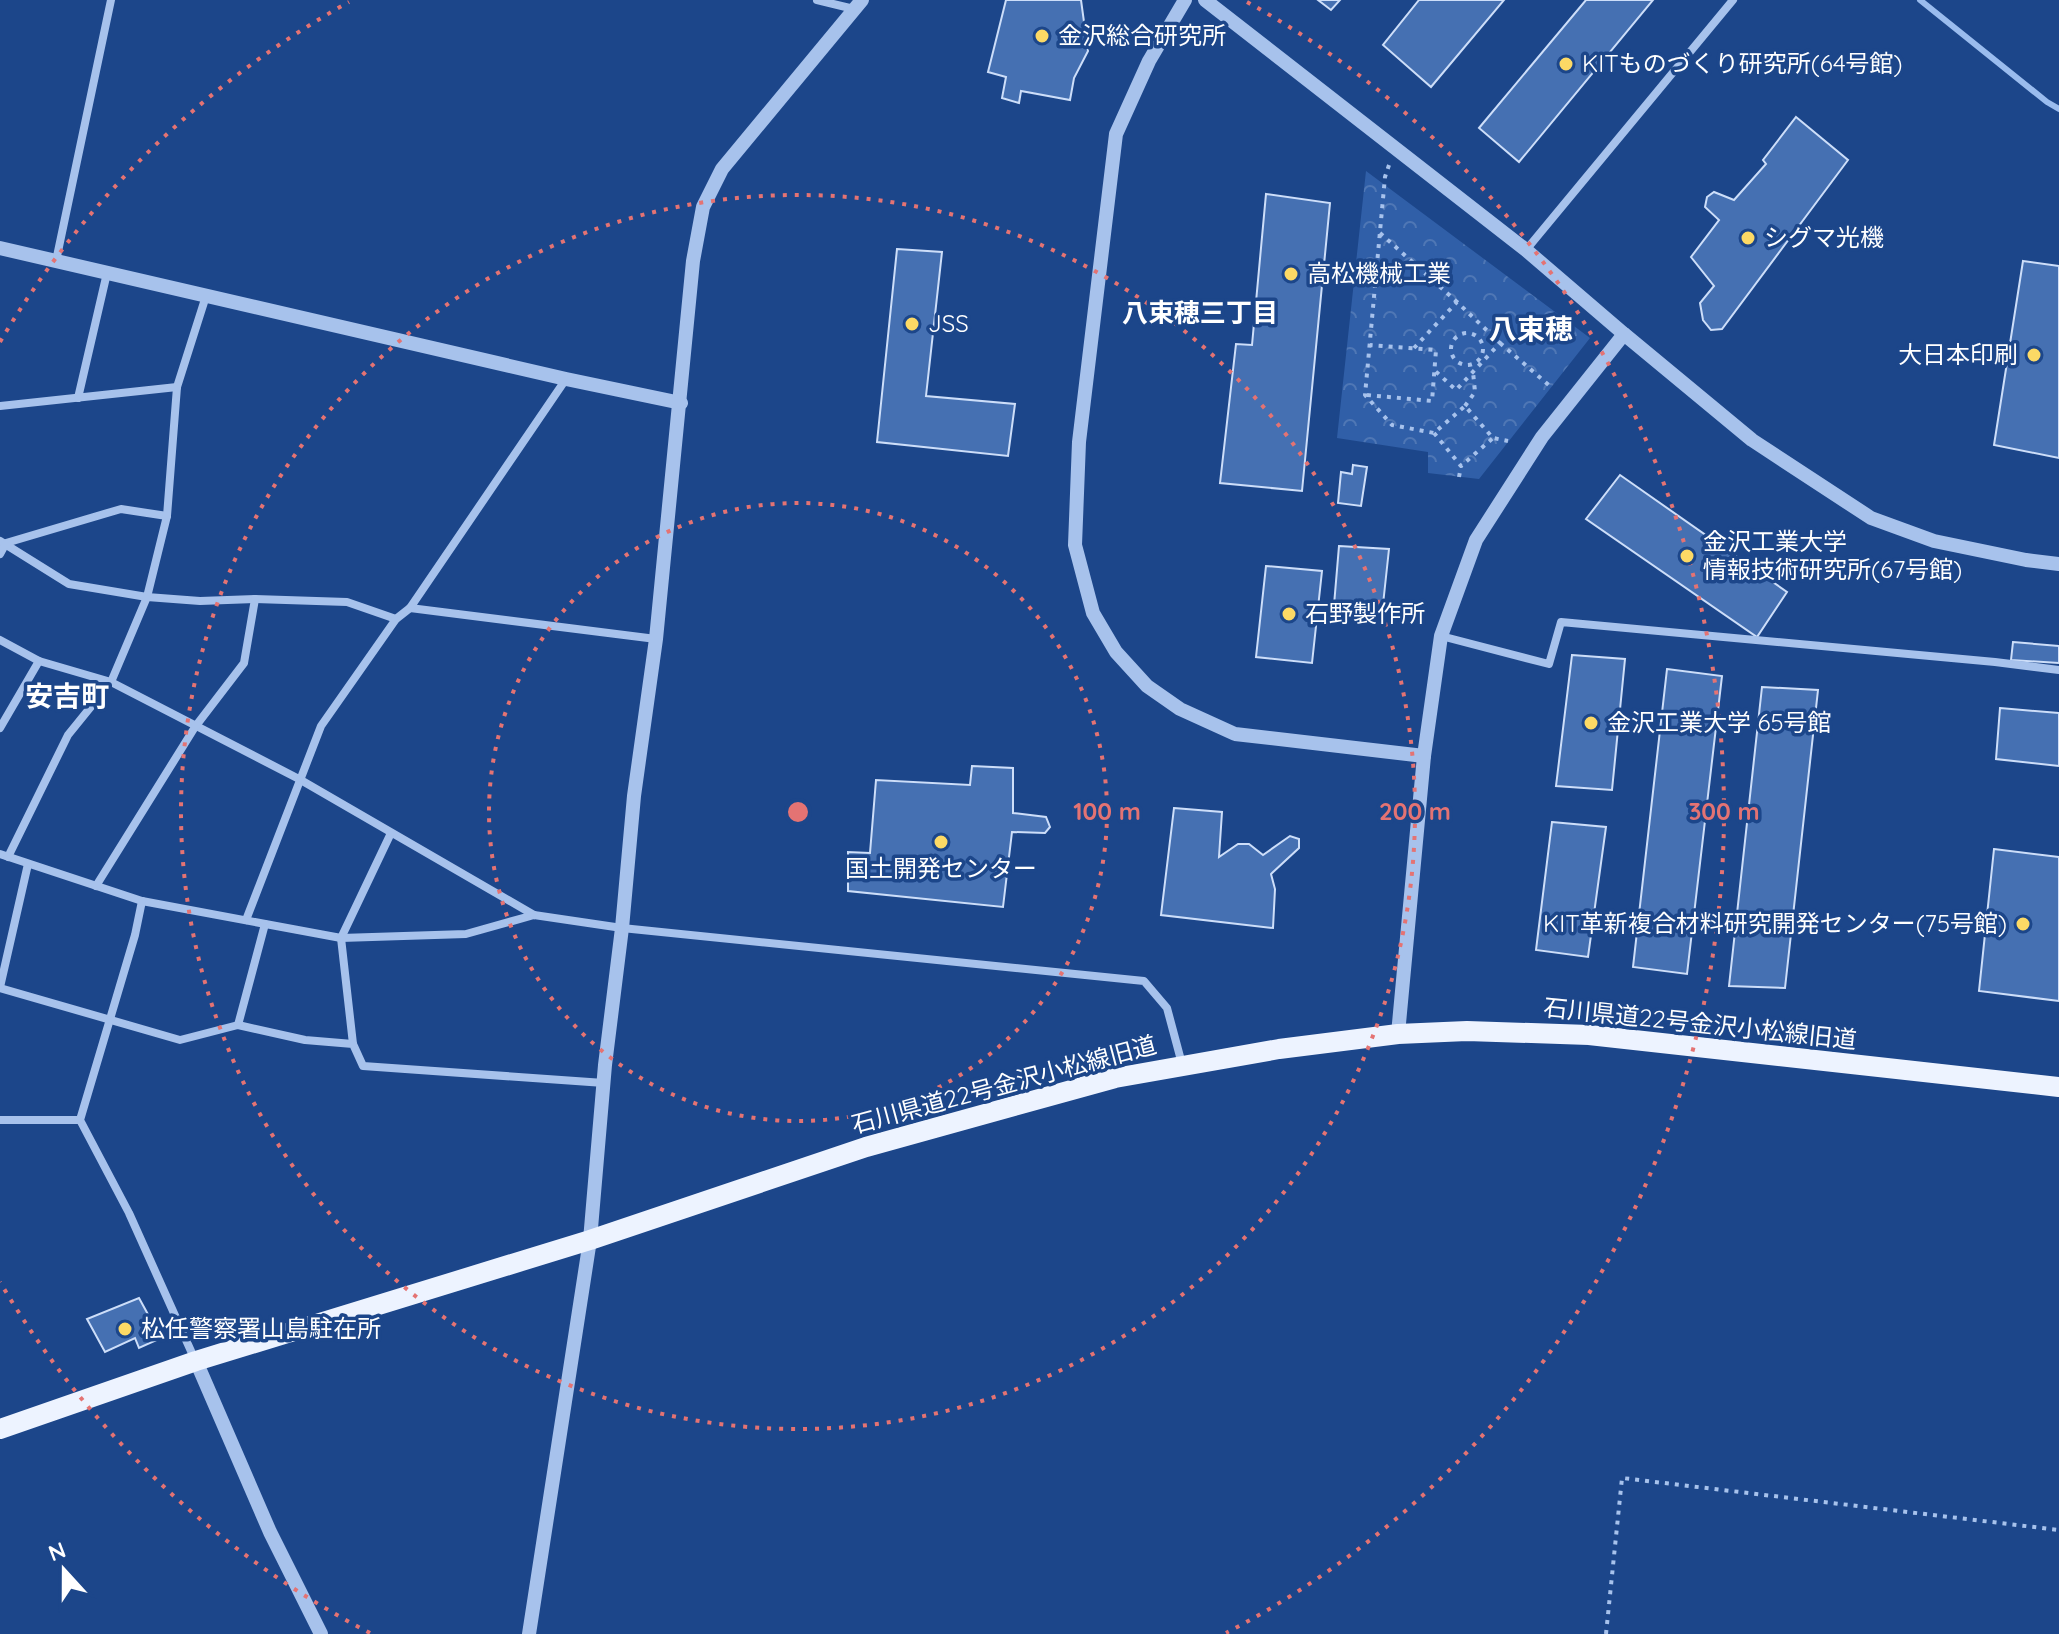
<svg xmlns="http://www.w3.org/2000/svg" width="2059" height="1634" font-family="Quicksand,'Noto Sans JP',sans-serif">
	<defs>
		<pattern id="park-crowns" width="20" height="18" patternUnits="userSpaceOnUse" patternTransform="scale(2)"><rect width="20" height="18" fill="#305fa8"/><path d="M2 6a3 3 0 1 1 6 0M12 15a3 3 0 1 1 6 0" fill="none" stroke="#4f77b5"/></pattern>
	</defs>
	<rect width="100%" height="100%" fill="#1c468a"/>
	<path fill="url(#park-crowns)" d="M1366 171 1590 338 1479 479 1428 473V452L1337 438Z"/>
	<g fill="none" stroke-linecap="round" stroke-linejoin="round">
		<path stroke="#9abcee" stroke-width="6" d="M1920 0 2047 102 2059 109"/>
	</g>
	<g fill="#4570b2" stroke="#cddef9" stroke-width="2">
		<path d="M1006 0H1081L1088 51 1074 78 1070 100 1021 91 1019 103 1002 98 1006 77 988 72Z"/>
		<path d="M1318 0H1340L1331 10Z"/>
		<path d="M1419 0H1504L1431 87 1383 45Z"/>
		<path d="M1586 0H1653L1519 162 1479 128Z"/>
		<path d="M1796 117 1848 160 1722 329 1711 330 1703 320 1700 303 1714 286 1691 257 1719 220 1705 207 1707 197 1714 192 1734 200 1766 164 1763 160Z"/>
		<path d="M1266 194 1330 203 1302 491 1220 483 1236 344 1252 345Z"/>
		<path d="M897 249 942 252 926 396 1015 404 1008 456 877 442Z"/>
		<path d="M2023 261 2059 266V458L1994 445Z"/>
		<path d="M1353 465 1367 467 1361 506 1338 503 1341 472 1352 474Z"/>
		<path d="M1620 475 1787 592 1757 637 1586 519Z"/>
		<path d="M1339 546 1389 549 1381 623 1333 617Z"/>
		<path d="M1266 566 1322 571 1312 663 1256 657Z"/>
		<path d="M2013 642 2059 646V663L2011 660Z"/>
		<path d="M1572 655 1625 659 1612 790 1556 786Z"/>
		<path d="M1667 669 1722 676 1687 974 1633 967Z"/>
		<path d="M1762 687 1818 690 1785 988 1729 986Z"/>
		<path d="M2000 708 2059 713V766L1996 759Z"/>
		<path d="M972 766 1013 768V813L1046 817 1050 827 1045 833 1012 832 1003 907 848 891V852L870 853 876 780 970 785Z"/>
		<path d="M1174 808 1222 812 1219 857 1238 844H1249L1263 855 1290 836 1299 839V848L1271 874 1275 889 1273 928 1161 915Z"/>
		<path d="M1552 822 1606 827 1588 957 1536 950Z"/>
		<path d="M1994 849 2059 857V1001L1979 991Z"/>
		<path d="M139 1298 161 1338 139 1348 135 1338 105 1352 87 1319Z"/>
	</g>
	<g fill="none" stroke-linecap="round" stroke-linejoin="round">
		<g stroke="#a7c2ec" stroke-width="4" stroke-dasharray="4 6" stroke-linecap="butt">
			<path d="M1389 165 1385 177 1365 395 1392 425 1434 433 1465 406 1493 438 1508 441"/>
			<path d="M1380 233 1457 302"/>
			<circle cx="1467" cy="349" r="16"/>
			<path d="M1500 343 1551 387"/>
			<path d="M1414 348 1457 302 1500 343 1456 390 1433 369"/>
			<path d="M1367 395 1432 401 1436 350 1370 345"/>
			<path d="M1465 406 1475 392 1473 372"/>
			<path d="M1434 433 1461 466 1493 438"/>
			<path d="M1459 477 1461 466"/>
			<path d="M1606 1634 1622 1478 2059 1530"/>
		</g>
		<g stroke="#a7c2ec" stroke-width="8">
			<path d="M817 0 854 9"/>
			<path d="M1526 250 1733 0"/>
			<path d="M56 261 111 0"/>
			<path d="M78 398 107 273"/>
			<path d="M0 406 177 387"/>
			<path d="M0 541 69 584 147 597 200 601 255 599 347 602 396 619"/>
			<path d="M0 554 6 543 121 509 167 516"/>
			<path d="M410 608 656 639"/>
			<path d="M1441 636 1549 664 1561 622 1995 662 2059 670"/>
			<path d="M0 640 39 661 111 682 299 779 534 915"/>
			<path d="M0 728 39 661"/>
			<path d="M0 854 142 901 341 938 466 934 534 915 622 928 1144 981 1167 1008 1182 1064"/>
			<path d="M8 857 68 735 111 682 147 597 167 516 177 387 206 296"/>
			<path d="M96 886 195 727 244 663 255 599"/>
			<path d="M142 901 135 935 80 1120 129 1213 195 1360"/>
			<path d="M246 920 321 726 396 619 410 608 566 379"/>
			<path d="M0 987 28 864"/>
			<path d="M0 988 180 1040 238 1025 305 1040 353 1044 363 1066 604 1083"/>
			<path d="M238 1025 265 924"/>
			<path d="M353 1044 341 938 391 833"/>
			<path d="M0 1120H80"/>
		</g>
		<g stroke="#a7c2ec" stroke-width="14">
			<path d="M1185 0 1149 61 1116 134 1079 442 1075 545 1093 613 1116 652 1147 686 1180 709 1235 734 1424 756"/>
			<path d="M1205 0 1526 250 1624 334"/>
			<path d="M0 248 566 379 681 403"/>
			<path d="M1398 1034 1424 756 1441 636 1476 540 1542 437 1624 334 1752 440 1871 518 1934 541 2026 560 2059 564"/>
			<path d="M196 1361 270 1532 321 1634"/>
			<path d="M529 1634 590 1240 605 1065 622 928 634 796 656 639 693 261 703 207 722 169 862 0"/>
		</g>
		<path stroke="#edf3ff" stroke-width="20" d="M0 1429 196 1361 590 1240 866 1147 1115 1078 1279 1049 1398 1034 1467 1031 1589 1035 2059 1087"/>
	</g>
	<g fill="none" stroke="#e47373" stroke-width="4" stroke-dasharray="4 8">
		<circle cx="798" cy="812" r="309"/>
		<circle cx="798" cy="812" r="617"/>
		<path d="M370 1633A926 926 0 0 1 0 1282M0 342A926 926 0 0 1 349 2M1247 2A926 926 0 0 1 1226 1633"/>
	</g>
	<g fill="#fcd965" stroke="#1c468a" stroke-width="3">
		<circle cx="1042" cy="36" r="8"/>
		<circle cx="1566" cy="64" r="8"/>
		<circle cx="1748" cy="238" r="8"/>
		<circle cx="1291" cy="274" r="8"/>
		<circle cx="912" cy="324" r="8"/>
		<circle cx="2034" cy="355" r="8"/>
		<circle cx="1687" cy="556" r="8"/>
		<circle cx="1289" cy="614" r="8"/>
		<circle cx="1591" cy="723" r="8"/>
		<circle cx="941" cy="842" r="8"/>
		<circle cx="2023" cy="924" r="8"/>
		<circle cx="125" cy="1329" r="8"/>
	</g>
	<g text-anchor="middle" stroke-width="7" stroke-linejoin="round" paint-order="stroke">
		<g font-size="24" fill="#fff" stroke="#1c468a" text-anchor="start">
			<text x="1058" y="44">金沢総合研究所</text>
			<text x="1582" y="72">KITものづくり研究所(64号館)</text>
			<text x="1764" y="246">シグマ光機</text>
			<text x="1307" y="282">高松機械工業</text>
			<text x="928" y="332">JSS</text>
			<text x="2018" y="363" text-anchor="end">大日本印刷</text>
			<text x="1703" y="550">金沢工業大学<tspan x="1703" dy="28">情報技術研究所(67号館)</tspan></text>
			<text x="1305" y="622">石野製作所</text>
			<text x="1607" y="731">金沢工業大学 65号館</text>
			<text x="941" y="877" text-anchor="middle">国土開発センター</text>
			<text x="2007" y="932" text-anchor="end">KIT革新複合材料研究開発センター(75号館)</text>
			<text x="141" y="1337">松任警察署山島駐在所</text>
		</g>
		<g font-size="24" fill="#fff" stroke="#1c468a">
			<text transform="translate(1700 1024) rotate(6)" y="8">石川県道22号金沢小松線旧道</text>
			<text transform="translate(1004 1085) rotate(-15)" y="8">石川県道22号金沢小松線旧道</text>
		</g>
		<g font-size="26" font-weight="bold" fill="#fff" stroke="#1c468a">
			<text x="1200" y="322">八束穂三丁目</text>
		</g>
		<g font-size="28" font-weight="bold" fill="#fff" stroke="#1c468a">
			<text x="1531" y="339">八束穂</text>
			<text x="67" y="706">安吉町</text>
		</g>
	</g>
	<circle cx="798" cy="812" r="12" fill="#e47373" stroke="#1c468a" stroke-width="4"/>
	<g font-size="24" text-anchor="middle" font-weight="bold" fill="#e47373" stroke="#1c468a" stroke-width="7" stroke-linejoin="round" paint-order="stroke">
		<text x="1107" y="820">100 m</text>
		<text x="1415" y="820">200 m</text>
		<text x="1724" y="820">300 m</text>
	</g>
	<g transform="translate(64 1570) rotate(339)" stroke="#1c468a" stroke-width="6" paint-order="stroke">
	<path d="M0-6L14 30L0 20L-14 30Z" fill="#ffffff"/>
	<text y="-12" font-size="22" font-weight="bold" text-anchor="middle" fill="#ffffff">N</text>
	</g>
</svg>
